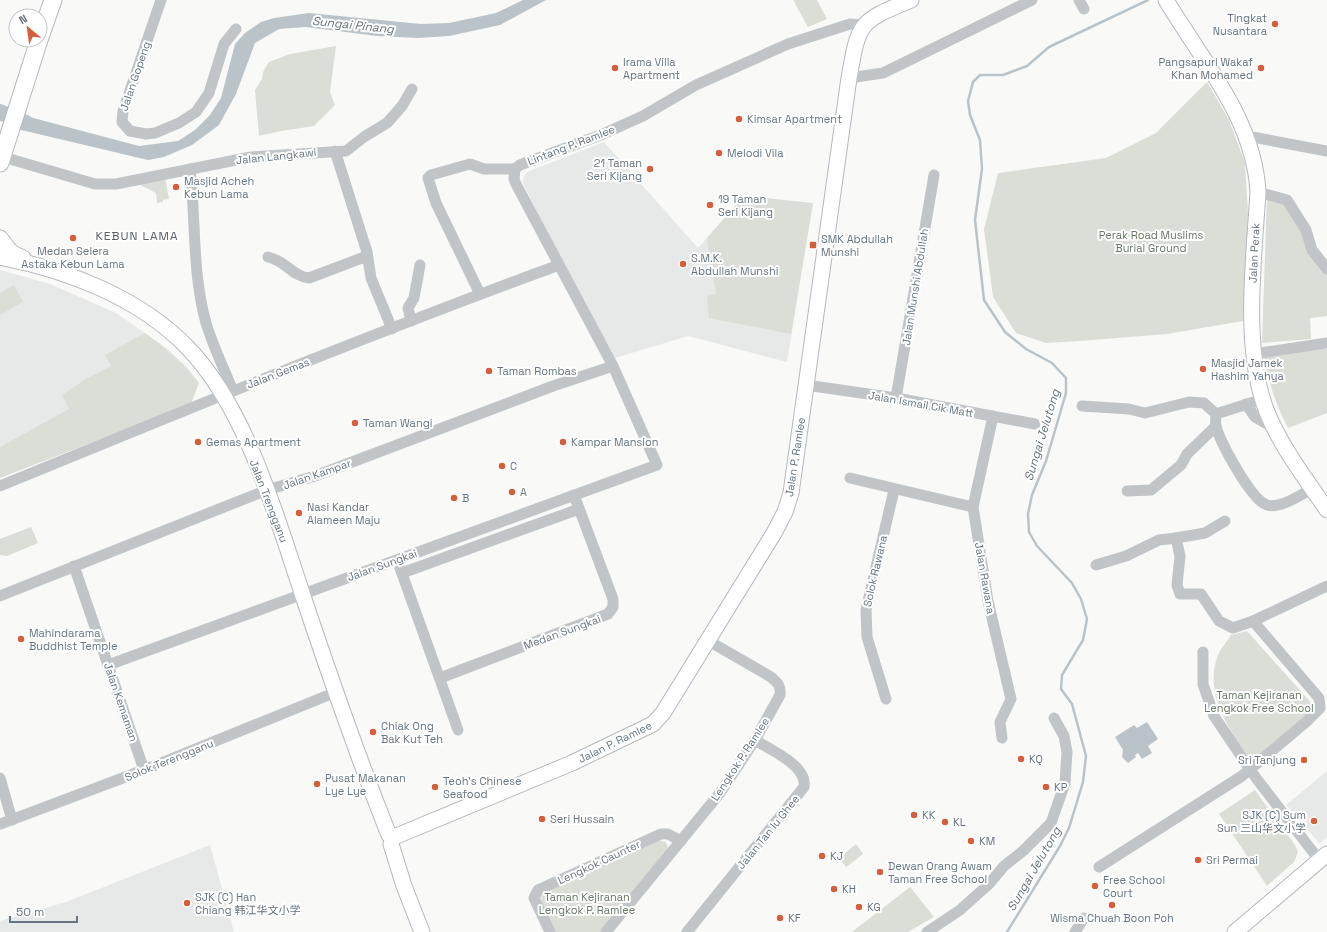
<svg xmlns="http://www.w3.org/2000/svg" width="1327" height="932" font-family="'Space Grotesk','Noto Sans SC',sans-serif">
	<rect width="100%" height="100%" fill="#f9f9f8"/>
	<g fill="#e7e8e8">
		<path d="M604 142 698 248 744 196 813 203 787 362 688 336 615 358 571 280 522 181 527 172Z"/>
		<path d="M0 270 50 284 116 313 166 348 185 365 199 383 0 478Z"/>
		<path d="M1327 771V837L1320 844 1286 805Z"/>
		<path d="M210 845 234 932H0V921L66 902Z"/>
	</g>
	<g fill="#daded7">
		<path d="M793 0H817L827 19 808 27Z"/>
		<path d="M336 46 330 92 335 105 314 126 281 131 259 136 255 90 262 79 263 72 269 62 290 54Z"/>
		<path d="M1207 82 1229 120 1245 163 1248 214 1243 321 1167 334 1080 341 1046 343 1016 333 993 297 984 229 998 173 1106 158 1156 133Z"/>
		<path d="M165 177 169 199 163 200V202L157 203 156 193 138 184Z"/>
		<path d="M744 196 813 203 791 334 709 318 707 296 716 294 707 238Z"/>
		<path d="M1267 197 1286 201 1310 250 1327 272V316L1310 318 1311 339 1262 343Z"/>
		<path d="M14 285 23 302 0 315V293Z"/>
		<path d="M145 333C166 348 183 363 199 383L191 404 0 478V447L69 409 62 395 86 379 111 366 105 355Z"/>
		<path d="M1321 349H1327V413L1288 428C1276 405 1268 382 1264 356Z"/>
		<path d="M31 527 38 543 7 556 0 555V539Z"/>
		<path d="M1247 631 1315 707 1252 762C1231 731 1204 698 1217 658 1219 650 1227 642 1231 635Z"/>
		<path d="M1255 790 1295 845 1298 852 1294 862 1267 886 1219 814Z"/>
		<path d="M657 840 666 842 668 848 601 932H555L541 903 542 894Z"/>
		<path d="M856 844 863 854 846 867 839 858Z"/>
		<path d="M910 887 934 917 908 932H852Z"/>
	</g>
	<g fill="#bac4c8">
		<path d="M523 0H546L500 25 449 36 418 38 377 36 306 27 279 29 255 43 236 94 219 125 192 145 164 157 148 160 17 129 22 115 139 146 178 141 195 130 210 115 221 98 235 44 245 33 261 22 274 18 309 13 421 24 449 23 496 13Z"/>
		<path d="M1147 722 1158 739 1148 746 1152 753 1142 759 1138 753 1135 755 1136 757 1128 763 1122 757 1123 750 1115 737 1134 725 1137 728Z"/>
	</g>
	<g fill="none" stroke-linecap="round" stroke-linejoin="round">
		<path stroke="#bac4c8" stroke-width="2.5" d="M1007 932 1060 846 1069 828 1083 782 1086 756 1072 704 1061 689 1062 675 1083 640 1087 619 1081 599 1072 583 1037 546 1029 532 1028 514 1032 495 1046 461 1066 393V378L1052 363 1026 349 1005 332 984 300 975 220 982 169 980 140 970 115 968 101 973 82 980 75H1003L1027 66 1049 47 1148 0"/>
		<path stroke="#bac4c8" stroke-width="16" d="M0 112 26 123"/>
		<defs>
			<g id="secondary">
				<path d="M1166 0C1202 61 1254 118 1258 192 1254 259 1242 349 1267 412 1281 447 1306 479 1327 510"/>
				<path d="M0 238 11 252 23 258"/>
				<path d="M0 257C68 270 140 298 188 348 246 408 276 515 302 593 329 674 357 755 389 835"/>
				<path d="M394 837 572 763 653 724 663 713 774 533 785 512 791 493 849 78C859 22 858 22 911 0"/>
				<path d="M391 844 404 886 422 932"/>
				<path d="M1235 932 1327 854"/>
			</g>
			<g id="primary">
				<path d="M40 37 53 0"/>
				<path d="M0 163 39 40"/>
			</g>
		</defs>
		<use href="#secondary" stroke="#b3b9bd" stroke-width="17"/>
		<use href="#primary" stroke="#b4b9bd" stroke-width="19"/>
		<g stroke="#c1c5c8" stroke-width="11">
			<path d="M161 0 123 111 122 122 130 131 146 134 155 133 179 123 196 112 209 93 224 44 236 29"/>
			<path d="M1079 0 1084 9"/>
			<path d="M849 78 883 73 1032 0"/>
			<path d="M1247 136 1327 151"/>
			<path d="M335 151 367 252 371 278 392 329"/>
			<path d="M0 156 95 184H116L251 157 346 151 364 137 387 123 402 106 412 89"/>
			<path d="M190 169C196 220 192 273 206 323 213 346 224 369 233 391"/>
			<path d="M1258 192 1287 200 1306 230 1312 250 1327 269"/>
			<path d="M268 257C286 261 292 276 309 278L367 256"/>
			<path d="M480 294 436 203 428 178 431 175 470 164 484 169H515"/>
			<path d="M411 321 408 308 414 298 420 265"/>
			<path d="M1253 354 1327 343"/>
			<path d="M806 385 896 398 1035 424"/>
			<path d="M896 398 934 175"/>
			<path d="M1246 404 1255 417 1274 428"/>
			<path d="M1082 406 1129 409 1145 413 1189 402 1204 403 1216 414 1263 399"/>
			<path d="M1216 414C1216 418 1215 423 1216 427 1221 443 1251 500 1267 505 1281 509 1300 495 1312 489"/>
			<path d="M993 416 973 507 988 601 1011 699 1000 722 1002 738"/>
			<path d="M850 478 973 507"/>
			<path d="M0 486C185 410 371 334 559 265"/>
			<path d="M1127 491 1151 490 1181 465 1187 454 1216 426"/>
			<path d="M1176 538 1205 533 1225 521"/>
			<path d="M1096 565 1126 556 1159 540 1176 538 1180 556 1177 585 1180 594H1201L1219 621 1233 628 1253 621 1327 586"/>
			<path d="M74 566 144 770"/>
			<path d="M400 568 458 730"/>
			<path d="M402 573 579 509"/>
			<path d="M0 596 267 490 315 476 553 386 613 366"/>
			<path d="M1203 652V684L1214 716 1256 778 1320 861"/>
			<path d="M108 665 657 465 613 366 516 184 514 179 515 169 520 165 603 134 643 116 696 85 788 44 850 24 864 25"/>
			<path d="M440 678 608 614 613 607V599L574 495"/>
			<path d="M886 699 867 637 866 610 894 490"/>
			<path d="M0 778 12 820"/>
			<path d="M0 824 144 770 336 692"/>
			<path d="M1099 867 1242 776 1306 722 1320 708 1319 698 1253 621"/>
			<path d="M550 932 534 898 538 890 661 834H668L681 841"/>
			<path d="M606 932 720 793 755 740 780 695C781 686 778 683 771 677L707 640"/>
			<path d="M687 932 804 787C808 766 771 750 755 740"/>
			<path d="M927 932 960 910 989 884 1004 866 1023 851 1051 823 1065 783 1067 752 1064 736 1054 718"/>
			<path d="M1075 932 1084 918"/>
		</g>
		<use href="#secondary" stroke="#fff" stroke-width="15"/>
		<use href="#primary" stroke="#fff" stroke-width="17"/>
	</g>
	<g fill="#d55f3c" stroke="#fff" stroke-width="1.5">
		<circle cx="1275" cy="24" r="4"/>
		<circle cx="615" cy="68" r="4"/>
		<circle cx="1261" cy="68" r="4"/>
		<circle cx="739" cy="119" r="4"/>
		<circle cx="719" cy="153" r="4"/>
		<circle cx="650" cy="169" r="4"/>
		<circle cx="176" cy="187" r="4"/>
		<circle cx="710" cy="205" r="4"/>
		<circle cx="73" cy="238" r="4"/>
		<rect x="809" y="241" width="8" height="8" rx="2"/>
		<circle cx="683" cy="264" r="4"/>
		<circle cx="1203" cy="369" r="4"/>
		<circle cx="489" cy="371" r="4"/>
		<circle cx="355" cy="423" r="4"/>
		<circle cx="198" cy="442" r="4"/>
		<circle cx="563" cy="442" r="4"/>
		<circle cx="502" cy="466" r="4"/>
		<circle cx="512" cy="492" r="4"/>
		<circle cx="454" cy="498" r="4"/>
		<circle cx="299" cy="513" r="4"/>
		<circle cx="21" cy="639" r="4"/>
		<circle cx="373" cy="732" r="4"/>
		<circle cx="1021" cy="759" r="4"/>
		<circle cx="1304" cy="760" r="4"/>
		<circle cx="317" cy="784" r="4"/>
		<circle cx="435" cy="787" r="4"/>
		<circle cx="1046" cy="787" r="4"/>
		<circle cx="914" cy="815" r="4"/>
		<circle cx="542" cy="819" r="4"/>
		<circle cx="1314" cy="821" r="4"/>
		<circle cx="945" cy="822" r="4"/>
		<circle cx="971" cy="841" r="4"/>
		<circle cx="822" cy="856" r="4"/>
		<circle cx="1198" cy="860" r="4"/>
		<circle cx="880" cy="872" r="4"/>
		<circle cx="1095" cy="886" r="4"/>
		<circle cx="834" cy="889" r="4"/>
		<circle cx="187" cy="903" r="4"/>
		<circle cx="1112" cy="905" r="4"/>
		<circle cx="859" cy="907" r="4"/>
		<circle cx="780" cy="918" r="4"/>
	</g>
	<g text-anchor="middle" stroke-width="4" stroke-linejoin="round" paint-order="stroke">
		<g font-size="11" fill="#667580" stroke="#fff" text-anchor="start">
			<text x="1267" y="22" text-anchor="end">Tingkat<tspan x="1267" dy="13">Nusantara</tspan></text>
			<text x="623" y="66">Irama Villa<tspan x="623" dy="13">Apartment</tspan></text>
			<text x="1253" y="66" text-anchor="end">Pangsapuri Wakaf<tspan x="1253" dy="13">Khan Mohamed</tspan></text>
			<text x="747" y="123">Kimsar Apartment</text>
			<text x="727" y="157">Melodi Vila</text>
			<text x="642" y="167" text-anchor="end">21 Taman<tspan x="642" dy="13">Seri Kijang</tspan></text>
			<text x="184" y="185">Masjid Acheh<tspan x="184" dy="13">Kebun Lama</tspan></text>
			<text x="718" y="203">19 Taman<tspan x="718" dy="13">Seri Kijang</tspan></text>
			<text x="821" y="243">SMK Abdullah<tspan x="821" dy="13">Munshi</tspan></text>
			<text x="73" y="255" text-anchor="middle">Medan Selera<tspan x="73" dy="13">Astaka Kebun Lama</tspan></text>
			<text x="691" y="262">S.M.K.<tspan x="691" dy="13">Abdullah Munshi</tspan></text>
			<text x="1211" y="367">Masjid Jamek<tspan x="1211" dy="13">Hashim Yahya</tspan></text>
			<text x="497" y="375">Taman Rombas</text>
			<text x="363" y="427">Taman Wangi</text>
			<text x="206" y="446">Gemas Apartment</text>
			<text x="571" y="446">Kampar Mansion</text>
			<text x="510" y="470">C</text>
			<text x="520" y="496">A</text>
			<text x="462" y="502">B</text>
			<text x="307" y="511">Nasi Kandar<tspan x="307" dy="13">Alameen Maju</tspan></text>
			<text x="29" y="637">Mahindarama<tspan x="29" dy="13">Buddhist Temple</tspan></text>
			<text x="381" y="730">Chiak Ong<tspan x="381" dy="13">Bak Kut Teh</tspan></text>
			<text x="1029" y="763">KQ</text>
			<text x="1296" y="764" text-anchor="end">Sri Tanjung</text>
			<text x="325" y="782">Pusat Makanan<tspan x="325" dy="13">Lye Lye</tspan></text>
			<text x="443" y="785">Teoh's Chinese<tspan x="443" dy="13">Seafood</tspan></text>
			<text x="1054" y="791">KP</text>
			<text x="922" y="819">KK</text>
			<text x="1306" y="819" text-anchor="end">SJK (C) Sum<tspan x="1306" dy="13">Sun 三山华文小学</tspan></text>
			<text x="550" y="823">Seri Hussain</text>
			<text x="953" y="826">KL</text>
			<text x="979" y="845">KM</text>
			<text x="830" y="860">KJ</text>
			<text x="1206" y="864">Sri Permai</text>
			<text x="888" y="870">Dewan Orang Awam<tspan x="888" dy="13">Taman Free School</tspan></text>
			<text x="1103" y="884">Free School<tspan x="1103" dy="13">Court</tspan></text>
			<text x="842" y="893">KH</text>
			<text x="195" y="901">SJK (C) Han<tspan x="195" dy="13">Chiang 韩江华文小学</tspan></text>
			<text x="867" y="911">KG</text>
			<text x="788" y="922">KF</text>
			<text x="1112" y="922" text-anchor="middle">Wisma Chuah Boon Poh</text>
		</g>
		<g font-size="11" fill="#667580" stroke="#fff">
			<text transform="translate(135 76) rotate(-71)" y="4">Jalan Gopeng</text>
			<text transform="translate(571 145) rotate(-21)" y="4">Lintang P. Ramlee</text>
			<text transform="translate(276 156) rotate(-6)" y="4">Jalan Langkawi</text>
			<text transform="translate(1254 253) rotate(-87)" y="4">Jalan Perak</text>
			<text transform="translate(915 287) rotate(-81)" y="4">Jalan Munshi Abdullah</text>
			<text transform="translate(278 373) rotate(-21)" y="4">Jalan Gemas</text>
			<text transform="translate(921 404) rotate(10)" y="4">Jalan Ismail Cik Matt</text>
			<text transform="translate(795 457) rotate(-81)" y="4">Jalan P. Ramlee</text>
			<text transform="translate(317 474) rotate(-19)" y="4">Jalan Kampar</text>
			<text transform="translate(269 501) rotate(69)" y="4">Jalan Trengganu</text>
			<text transform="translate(382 565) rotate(-20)" y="4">Jalan Sungkai</text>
			<text transform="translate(875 571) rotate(-77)" y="4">Solok Rawana</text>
			<text transform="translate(985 578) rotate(80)" y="4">Jalan Rawana</text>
			<text transform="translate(562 632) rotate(-20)" y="4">Medan Sungkai</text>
			<text transform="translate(121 702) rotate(71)" y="4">Jalan Kemaman</text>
			<text transform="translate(615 742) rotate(-26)" y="4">Jalan P. Ramlee</text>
			<text transform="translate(740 759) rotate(-57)" y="4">Lengkok P. Ramlee</text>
			<text transform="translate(169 760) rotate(-22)" y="4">Solok Terengganu</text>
			<text transform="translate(768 832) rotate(-51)" y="4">Jalan Tan Iu Ghee</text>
			<text transform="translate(599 862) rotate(-25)" y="4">Lengkok Caunter</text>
		</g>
		<g font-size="11" fill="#697865" stroke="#fff">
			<text x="1151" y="239">Perak Road Muslims<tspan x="1151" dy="13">Burial Ground</tspan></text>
			<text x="1259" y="699">Taman Kejiranan<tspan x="1259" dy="13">Lengkok Free School</tspan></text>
			<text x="587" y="901">Taman Kejiranan<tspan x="587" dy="13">Lengkok P. Ramlee</tspan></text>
		</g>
		<g font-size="12" font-style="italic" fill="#627379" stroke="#fff">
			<text transform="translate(353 25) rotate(6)" y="4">Sungai Pinang</text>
			<text transform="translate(1042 435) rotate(-73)" y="4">Sungai Jelutong</text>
			<text transform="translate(1034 869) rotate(-60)" y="4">Sungai Jelutong</text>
		</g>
		<g font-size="12" letter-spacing="1" fill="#58636c" stroke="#fff">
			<text x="137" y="240">KEBUN LAMA</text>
		</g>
	</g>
	<g transform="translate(28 28) rotate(331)"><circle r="19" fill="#ffffff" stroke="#c2c8cc"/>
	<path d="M0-3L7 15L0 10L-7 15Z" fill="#d55f3c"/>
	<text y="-6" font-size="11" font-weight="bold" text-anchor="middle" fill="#667580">N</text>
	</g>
	<path d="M10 916v6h67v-6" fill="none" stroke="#667580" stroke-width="2"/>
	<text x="16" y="916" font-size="12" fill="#667580" stroke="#ffffff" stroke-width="3" paint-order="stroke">50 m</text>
</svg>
